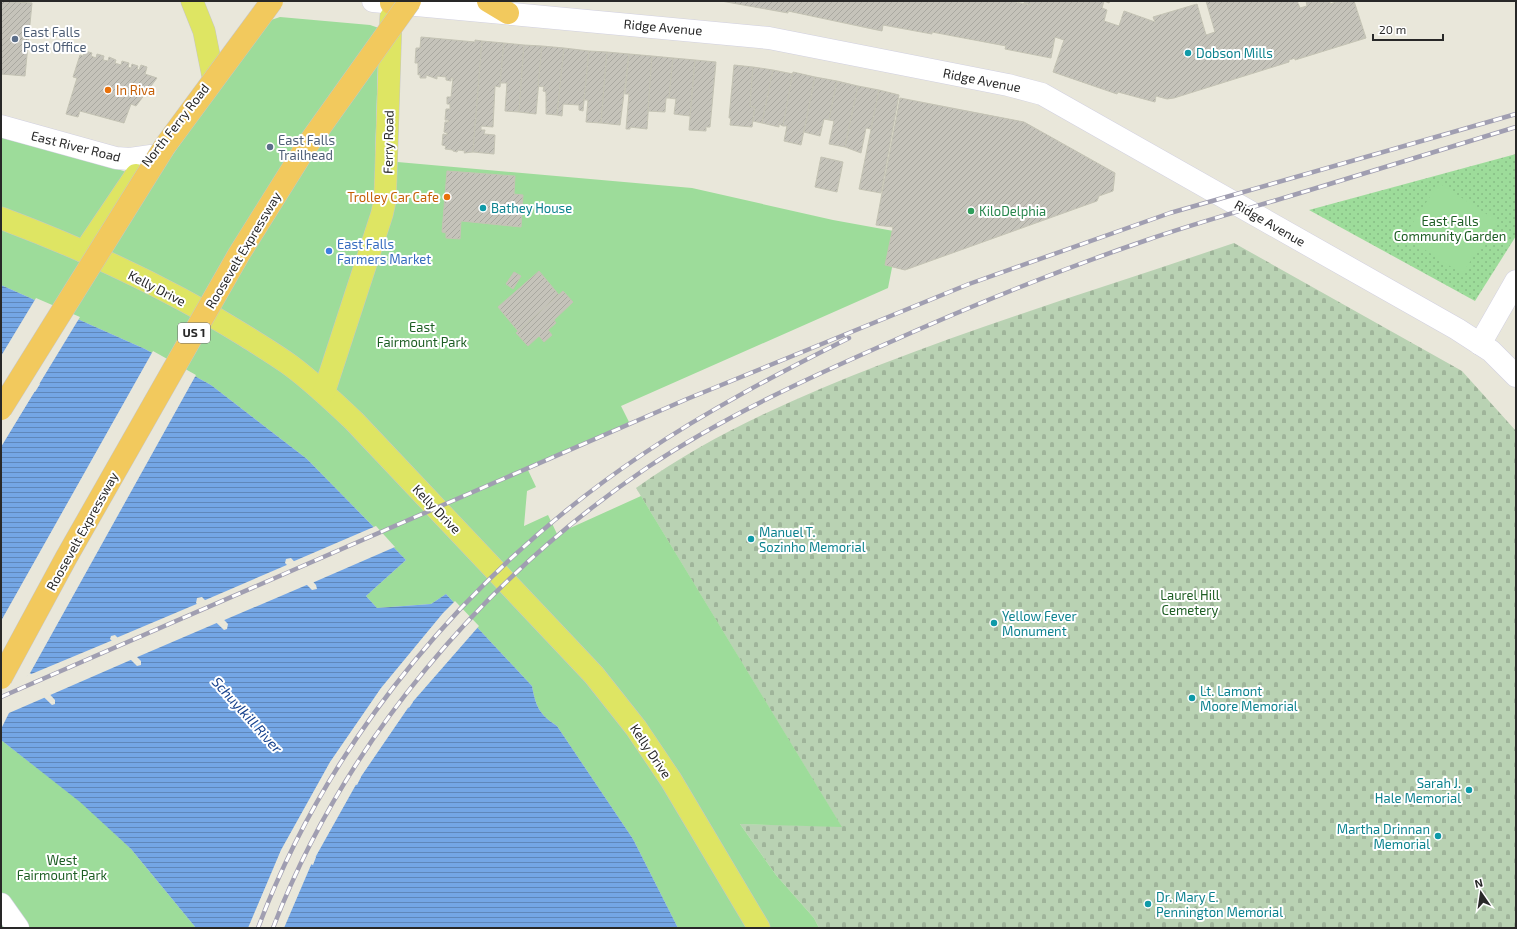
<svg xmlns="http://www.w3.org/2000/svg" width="1517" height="929" font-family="'Exo 2',sans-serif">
	<defs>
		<pattern id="grass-dots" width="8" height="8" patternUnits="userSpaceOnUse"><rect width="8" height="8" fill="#9ddc9a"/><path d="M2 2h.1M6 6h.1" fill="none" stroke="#87bd85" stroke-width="1.8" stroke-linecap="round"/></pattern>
		<pattern id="cemetery-stones" width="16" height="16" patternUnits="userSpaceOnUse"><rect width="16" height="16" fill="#b9d2b3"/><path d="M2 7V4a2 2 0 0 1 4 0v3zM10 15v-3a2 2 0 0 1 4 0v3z" fill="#9fb49a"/></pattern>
		<pattern id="water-rules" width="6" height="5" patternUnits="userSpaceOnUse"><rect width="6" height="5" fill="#74a6e5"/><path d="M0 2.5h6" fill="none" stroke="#5f87ba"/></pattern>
		<pattern id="building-hatch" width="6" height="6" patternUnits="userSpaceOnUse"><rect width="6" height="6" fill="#c5c3ba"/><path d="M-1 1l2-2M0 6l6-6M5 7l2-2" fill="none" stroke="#a9a8a0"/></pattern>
	</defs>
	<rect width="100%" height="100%" fill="#e9e7da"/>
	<path fill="url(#grass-dots)" d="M1516 154V236L1475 301 1309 210Z"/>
	<path fill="url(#cemetery-stones)" d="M1234 243 1462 371 1516 431V928H819L814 918 776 875 740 824 841 826 636 488C713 433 795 398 882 364 998 319 1117 283 1234 243Z"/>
	<g fill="#9ddc9a">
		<path d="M280 17 370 25 379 28 375 160 692 188 833 220 899 232 888 288 621 406 630 424 527 468 536 487 527 491 524 526 548 515 557 534 641 496 842 827 740 824 776 875 814 918 819 928H678L633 839 557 726C539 714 536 707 532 686L446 594 431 604 377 608 366 596 406 560 307 459 211 385 145 349 1 285V136L108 166 154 181 229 75 271 20Z"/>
		<path d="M1439 183 1497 221 1462 274 1404 236Z"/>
		<path d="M1 740 81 802 131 849 196 928H1Z"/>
	</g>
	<path fill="url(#water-rules)" fill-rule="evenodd" d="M1 285 145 349 211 385 307 459 406 560 366 596 377 608 431 604 446 594 532 686C536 707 539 714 557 726L633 839 678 928H196L131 849 80 802 1 740V372L35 392 40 384 1 362ZM114 422 153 445 148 453 109 430ZM291 558 316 585 317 589 312 590 285 563 286 559ZM24 586 62 609 58 617 18 594ZM202 597 228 624 227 629 224 630 196 603 197 598ZM446 621 467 636 463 641 443 626ZM115 635 141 661V665L137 666 110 639 111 636ZM30 673 55 700V704L52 705 24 678ZM391 687 413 702 409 708 387 693ZM336 766 361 777 357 785 332 774ZM292 846 316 857 313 865 289 854Z"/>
	<g fill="#e9e7da" fill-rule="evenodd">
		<path d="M36 298 80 317 1 447V370L35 389 38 385 1 364V356Z"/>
		<path d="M153 351 196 375 29 675 113 640 133 659 48 696 29 675 27 676 26 678 46 697 9 713 1 729V621ZM115 424 151 445 148 450 112 429ZM24 588 60 609 57 614 21 594Z"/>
		<path d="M376 526 395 547 312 583 292 562Z"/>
		<path d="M289 564 309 584 222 621 203 601Z"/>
		<path d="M455 601 479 626 410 705 358 781 311 865 284 928H248L281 850 330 762 381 688 443 613ZM337 768 359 778 356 783 334 773ZM293 849 314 858 312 862 291 853Z"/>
		<path d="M199 603 219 622 135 658 116 638Z"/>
	</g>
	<g fill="url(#building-hatch)" stroke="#c4c3b4">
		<path d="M1 1 32 3 25 76 1 74Z"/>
		<path d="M721 1H1010L1031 5 1024 3V1H1110L1109 3 1104 1 1102 8 1107 10 1104 21 1119 26 1124 11 1155 22 1153 17 1197 4 1206 35 1215 32 1206 1H1297L1300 8 1307 6 1306 1H1330V4L1339 1H1354L1366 38 1295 60V58L1289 60V62L1174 98 1167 99 1156 96 1155 102 1118 92 1117 94 1053 72 1064 40 1055 37 1051 58 1005 49 1006 46 932 32V34L883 25 882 31 788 11V13Z"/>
		<path d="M421 37 475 42V40L482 41 473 152 464 153 465 151 458 150 457 152 453 151V150L445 149 446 146 442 145 443 134 447 135V133L444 132 445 122H448L449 120H445L446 109H450V104H447V97H451L453 78H451V81L446 80V77L437 76V79L426 75V78H420V74L418 75V63H415L416 48H420Z"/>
		<path d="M482 41 504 43 500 87 495 86 493 127 481 126V130H485L484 134 495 135 494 154 473 152Z"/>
		<path d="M504 43 524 45 519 112 505 111 507 83H500Z"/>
		<path d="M524 45 542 46 536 114 519 112Z"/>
		<path d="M542 46 564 48 557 115 546 114V92L543 91 544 87 538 86Z"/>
		<path d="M564 48 589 51 583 111 579 110V105L563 104 562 116 557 115Z"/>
		<path d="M85 51 92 53 91 56 96 58 97 54 104 56 103 60 108 61 109 57 116 60 115 63 121 65 122 61 129 63 128 67 131 68 132 64 138 66 137 69 139 70 141 65 147 67 145 74 157 78 136 106 131 104 124 123 80 111 78 117 66 114 77 78 73 77 80 55 83 56Z"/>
		<path d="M589 51 607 52 601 123 586 122 588 100H584Z"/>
		<path d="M607 52 629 54 620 125 601 123Z"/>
		<path d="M629 54 652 56 647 129 630 127V129H626L629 94H625Z"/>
		<path d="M652 56 673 58 669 98H666L665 112 648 111Z"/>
		<path d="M673 58 695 60 690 116 674 114 676 99 669 98Z"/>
		<path d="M695 60 716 62 710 127H706V131L689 130Z"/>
		<path d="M734 65 753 67 750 106 755 107 752 127 730 125 731 118H729Z"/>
		<path d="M753 67 773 70 762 123 753 121 755 107 750 106Z"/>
		<path d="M773 70 793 74 783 126 779 124V127L762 123Z"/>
		<path d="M793 72 815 77 801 145 784 141 787 126H783Z"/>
		<path d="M815 77 837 81 829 120 824 119 820 136 804 132Z"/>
		<path d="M837 81 858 86 845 147 829 144 834 121 829 120Z"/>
		<path d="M858 86 879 90 871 129 866 128 861 153 845 147Z"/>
		<path d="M879 90 899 95 881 193 859 189Z"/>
		<path d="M900 98 1024 122 1115 173 1113 191 1099 196 1097 201 905 270 885 265 893 227 876 225Z"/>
		<path d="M821 157 843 162 837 192 815 187Z"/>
		<path d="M447 171 515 176 514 194 523 195 521 227 461 221 460 239 446 238V233L442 232Z"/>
		<path d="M539 271 559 295 518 331 498 307Z"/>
		<path d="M514 272 521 276 513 289 506 284Z"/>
		<path d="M563 291 573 302 554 320 556 323 548 330 552 335 544 342 539 336 528 346 516 333Z"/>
	</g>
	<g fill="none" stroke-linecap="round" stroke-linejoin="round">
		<defs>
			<g id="street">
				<path d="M1 126 116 158 130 159 151 156"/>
				<path d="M1480 344 1516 281"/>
			</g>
			<g id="secondary">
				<path d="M373 1 769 38 1008 85 1042 94 1457 329 1491 351 1516 376"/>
				<path d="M1 904 18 928"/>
			</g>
			<g id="primary">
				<path d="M192 1 204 31 213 76"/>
				<path d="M1 218C86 250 170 289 247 337 261 346 276 355 290 365 313 382 333 401 354 421L594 675 636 728 671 780 759 928"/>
				<path d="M84 252 136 175"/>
				<path d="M324 392 382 214 385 200 391 17"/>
			</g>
			<g id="highway">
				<path d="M488 1 508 13"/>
				<path d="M391 3 393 1"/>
			</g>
		</defs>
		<use href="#street" stroke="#d1d0e0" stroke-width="23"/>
		<use href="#secondary" stroke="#d1d0e0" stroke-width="23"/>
		<use href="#primary" stroke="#c7c7c7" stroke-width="23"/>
		<use href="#highway" stroke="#c7c7c7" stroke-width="23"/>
		<use href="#street" stroke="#fff" stroke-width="22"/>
		<use href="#secondary" stroke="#fff" stroke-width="22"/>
		<use href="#primary" stroke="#dee563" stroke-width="22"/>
		<use href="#highway" stroke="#f2c95d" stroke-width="22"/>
		<defs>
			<g id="rail">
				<path d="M1 697 687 399 969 284 1170 213 1516 114"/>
				<path d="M258 928C330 736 473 568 643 454 708 410 779 373 849 338"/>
				<path d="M273 928C344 742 484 578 648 467 723 417 806 379 888 343 973 305 1059 270 1147 240 1193 224 1240 211 1287 197 1363 174 1440 150 1516 127"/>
			</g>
		</defs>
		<use href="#rail" stroke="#a09eb1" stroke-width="4.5"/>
		<use href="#rail" stroke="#fff" stroke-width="3" stroke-dasharray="9" stroke-linecap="butt"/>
		<defs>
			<g id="highway-bridge">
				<path d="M1 409 165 146 272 1"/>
				<path d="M1 678 66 558 239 254 306 147 410 1"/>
			</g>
		</defs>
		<use href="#highway-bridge" stroke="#c7c7c7" stroke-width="23" stroke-linecap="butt"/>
		<use href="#highway-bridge" stroke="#f2c95d" stroke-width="22"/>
	</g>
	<g fill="#5c6f8a" stroke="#fff" stroke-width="1.5">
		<circle cx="15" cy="39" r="4"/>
		<circle cx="270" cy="147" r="4"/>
	</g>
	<g fill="#0f9aa8" stroke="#fff" stroke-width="1.5">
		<circle cx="1188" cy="53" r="4"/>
		<circle cx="483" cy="208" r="4"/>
		<circle cx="751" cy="539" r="4"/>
		<circle cx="994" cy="623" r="4"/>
		<circle cx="1192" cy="698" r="4"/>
		<circle cx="1469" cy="790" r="4"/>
		<circle cx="1438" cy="836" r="4"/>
		<circle cx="1148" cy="904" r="4"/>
	</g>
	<g fill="#e8710a" stroke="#fff" stroke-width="1.5">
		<circle cx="108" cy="90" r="4"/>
		<circle cx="447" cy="197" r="4"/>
	</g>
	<circle fill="#2e9e5b" stroke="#fff" stroke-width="1.5" cx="971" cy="211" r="4"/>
	<circle fill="#3f7fe0" stroke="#fff" stroke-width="1.5" cx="329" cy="251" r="4"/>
	<g text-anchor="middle" stroke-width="4" stroke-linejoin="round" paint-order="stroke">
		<rect fill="#fff" stroke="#686868" stroke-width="1" x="178" y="323" width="32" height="20" rx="3"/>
		<g font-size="12" font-weight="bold" fill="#282828">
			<text x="194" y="337">US 1</text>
		</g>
		<g font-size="13" fill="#282828" stroke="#fff">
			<text transform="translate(663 27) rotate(5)" y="5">Ridge Avenue</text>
			<text transform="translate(982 80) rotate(11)" y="5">Ridge Avenue</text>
			<text transform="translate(175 125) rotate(-52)" y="5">North Ferry Road</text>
			<text transform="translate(388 142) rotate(-89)" y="5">Ferry Road</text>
			<text transform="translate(76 146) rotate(14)" y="5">East River Road</text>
			<text transform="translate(1270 223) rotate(30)" y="5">Ridge Avenue</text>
			<text transform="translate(243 250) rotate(-59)" y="5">Roosevelt Expressway</text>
			<text transform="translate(157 288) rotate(27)" y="5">Kelly Drive</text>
			<text transform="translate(437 509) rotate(46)" y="5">Kelly Drive</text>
			<text transform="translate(82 531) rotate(-61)" y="5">Roosevelt Expressway</text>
			<text transform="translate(651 751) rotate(56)" y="5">Kelly Drive</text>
		</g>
		<g font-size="13" fill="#4e5e75" stroke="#fff" text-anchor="start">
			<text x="23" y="37">East Falls<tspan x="23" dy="15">Post Office</tspan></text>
			<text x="278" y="145">East Falls<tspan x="278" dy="15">Trailhead</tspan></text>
		</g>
		<g font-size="13" fill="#0d838f" stroke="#fff" text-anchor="start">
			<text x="1196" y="58">Dobson Mills</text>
			<text x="491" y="213">Bathey House</text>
			<text x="759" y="537">Manuel T.<tspan x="759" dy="15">Sozinho Memorial</tspan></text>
			<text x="1002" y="621">Yellow Fever<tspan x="1002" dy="15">Monument</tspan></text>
			<text x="1200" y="696">Lt. Lamont<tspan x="1200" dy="15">Moore Memorial</tspan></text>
			<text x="1461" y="788" text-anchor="end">Sarah J.<tspan x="1461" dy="15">Hale Memorial</tspan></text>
			<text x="1430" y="834" text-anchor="end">Martha Drinnan<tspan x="1430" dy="15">Memorial</tspan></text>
			<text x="1156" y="902">Dr. Mary E.<tspan x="1156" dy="15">Pennington Memorial</tspan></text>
		</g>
		<g font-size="13" fill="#c56008" stroke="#fff" text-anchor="start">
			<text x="116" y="95">In Riva</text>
			<text x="439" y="202" text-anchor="end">Trolley Car Cafe</text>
		</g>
		<g font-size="13" fill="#27864d" stroke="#fff" text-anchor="start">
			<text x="979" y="216">KiloDelphia</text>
		</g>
		<g font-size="13" fill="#1e5e24" stroke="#fff">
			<text x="1450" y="226">East Falls<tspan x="1450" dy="15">Community Garden</tspan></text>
			<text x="422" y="332">East<tspan x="422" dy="15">Fairmount Park</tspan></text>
			<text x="1190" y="600">Laurel Hill<tspan x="1190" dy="15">Cemetery</tspan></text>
			<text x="62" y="865">West<tspan x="62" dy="15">Fairmount Park</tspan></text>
		</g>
		<g font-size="13" fill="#366cbe" stroke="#fff" text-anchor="start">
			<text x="337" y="249">East Falls<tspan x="337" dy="15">Farmers Market</tspan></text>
		</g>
		<g font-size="14" font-style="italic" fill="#17428d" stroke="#fff">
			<text transform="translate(247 715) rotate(48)" y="5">Schuylkill River</text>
		</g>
	</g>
	<rect width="1517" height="929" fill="none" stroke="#282828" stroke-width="4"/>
	<g transform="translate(1481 893) rotate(347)" stroke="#ffffff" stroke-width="3" paint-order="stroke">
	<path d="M0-3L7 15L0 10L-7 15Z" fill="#282828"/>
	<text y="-6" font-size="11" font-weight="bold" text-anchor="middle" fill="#282828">N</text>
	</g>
	<path d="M1373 34v6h70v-6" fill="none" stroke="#282828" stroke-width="2"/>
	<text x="1379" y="34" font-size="12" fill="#282828" stroke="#ffffff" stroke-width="3" paint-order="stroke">20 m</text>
</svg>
